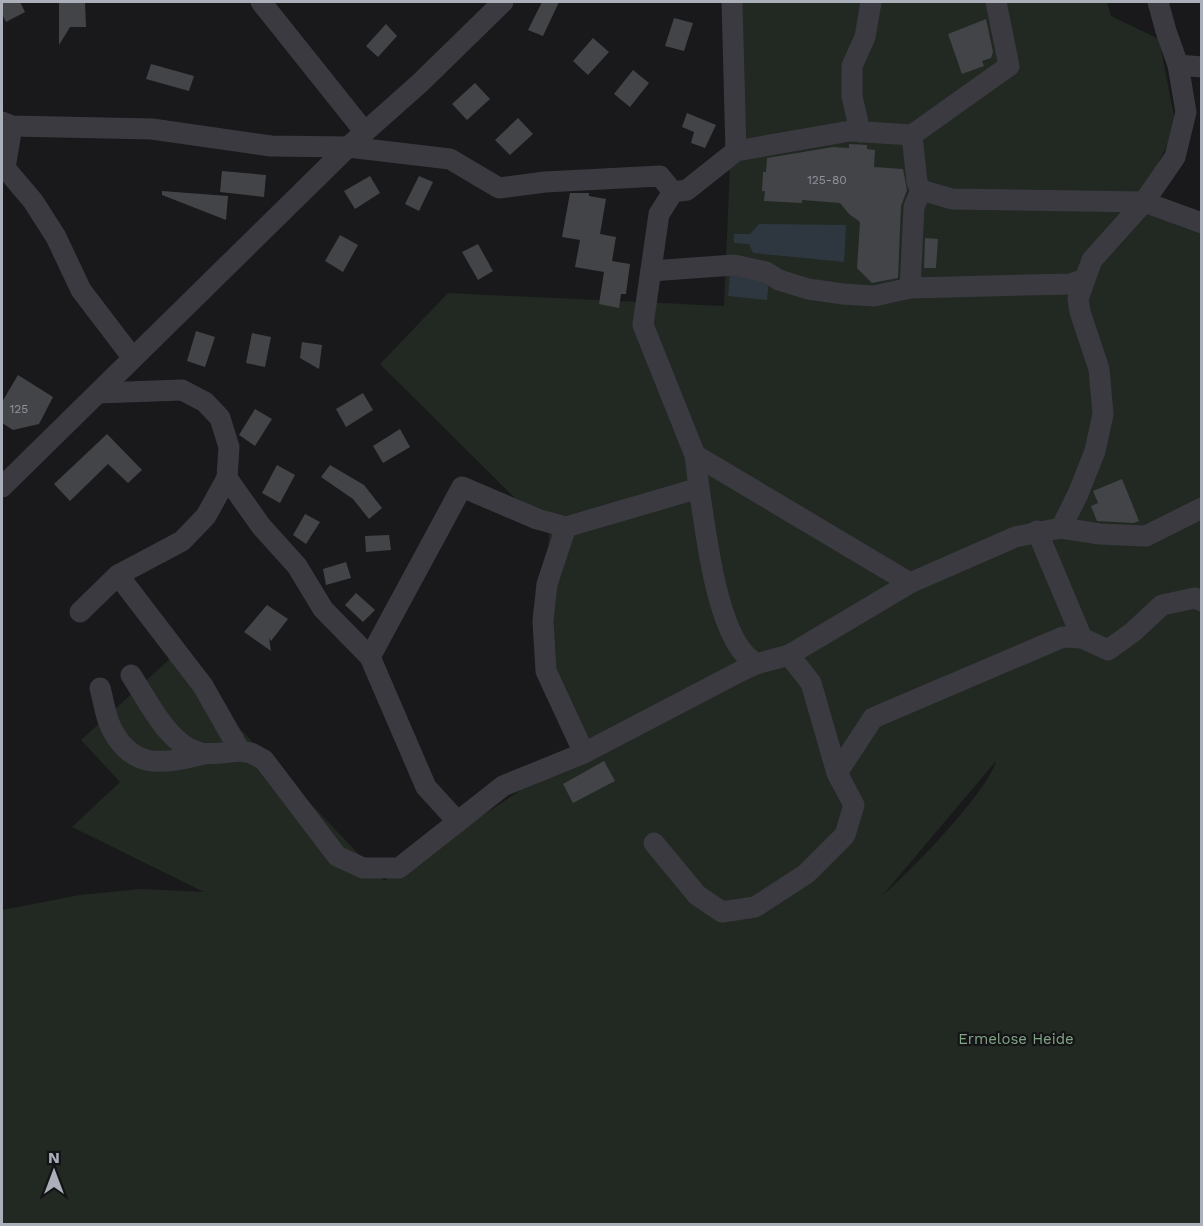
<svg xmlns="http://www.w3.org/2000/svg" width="1203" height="1226" font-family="'Work Sans',sans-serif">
	<rect width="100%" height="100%" fill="#19191b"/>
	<path fill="#212922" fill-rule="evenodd" d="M737 2H1107L1111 16 1159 39 1174 116 1172 136 1144 191 1202 231 1201 1224H2V910L80 895 141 889 204 892 72 827 120 782 81 740 172 657 384 881 578 752 543 667 549 532 380 364 448 293 724 306ZM996 761C987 793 910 872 882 896Z"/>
	<g fill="#2e373f">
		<path d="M759 224 846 225 844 262 753 253 749 244 734 243V234H750Z"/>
		<path d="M730 274 769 278 767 300 728 296Z"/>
	</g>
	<g fill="#434448">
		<path d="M2 2H20L25 12 6 22 2 14Z"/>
		<path d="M59 2H85L86 27H70L59 45Z"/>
		<path d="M542 2H559L543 36 528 30Z"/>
		<path d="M674 18 693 23 684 51 665 46Z"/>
		<path d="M986 19 993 52 991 58 982 61 984 66 962 74 948 34Z"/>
		<path d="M386 24 397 36 378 57 366 46Z"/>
		<path d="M593 38 609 52 588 75 573 61Z"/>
		<path d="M151 64 194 76 189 91 146 79Z"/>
		<path d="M633 70 649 83 630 107 614 94Z"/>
		<path d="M475 83 490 99 467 120 452 104Z"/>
		<path d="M687 113 716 125 705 148 691 143 694 132 682 127Z"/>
		<path d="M518 118 533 134 510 155 495 140Z"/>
		<path d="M849 144 867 145V149L875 150 874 167 903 169 907 190 901 206 898 278 872 283 857 268 860 222 849 214 840 203 802 200V203L764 201 765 191H762L763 172H766L767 158 833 147 849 148Z"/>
		<path d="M222 171 266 175 264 197 220 192Z"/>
		<path d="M370 176 380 193 355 209 344 191Z"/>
		<path d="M419 176 433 182 419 211 405 204Z"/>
		<path d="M162 191 228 196 226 220 162 195Z"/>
		<path d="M570 193H589V196L606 199 600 234 616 237 612 261 630 264 626 294H621L619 308 599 304 604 272 575 267 580 240 562 237Z"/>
		<path d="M340 235 358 245 343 272 325 261Z"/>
		<path d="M925 238 938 239 936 268H924Z"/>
		<path d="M478 244 493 271 478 280 462 252Z"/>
		<path d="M196 331 215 337 205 367 187 361Z"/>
		<path d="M252 333 271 337 265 367 246 363Z"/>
		<path d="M302 342 322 345 319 369 300 358Z"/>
		<path d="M18 375 53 397 39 424 13 430 2 423V402Z"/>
		<path d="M363 393 373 410 346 427 336 409Z"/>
		<path d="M255 409 272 419 255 446 239 435Z"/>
		<path d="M400 429 410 447 383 463 373 446Z"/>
		<path d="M107 434 142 470 128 483 108 464 70 501 54 484Z"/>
		<path d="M277 465 295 475 280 503 262 493Z"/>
		<path d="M330 465 364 485 382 508 369 519 353 499 321 477Z"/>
		<path d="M1122 479 1139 521 1134 523 1097 521 1091 506 1098 503 1093 491Z"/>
		<path d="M305 514 320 522 306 544 293 535Z"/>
		<path d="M389 535 391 550 366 552 365 536Z"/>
		<path d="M346 562 351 578 326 585 323 569Z"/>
		<path d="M356 593 375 610 363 622 345 605Z"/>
		<path d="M267 605 288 619 271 641 269 638 271 651 244 632Z"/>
		<path d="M604 761 615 781 573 803 563 784Z"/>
	</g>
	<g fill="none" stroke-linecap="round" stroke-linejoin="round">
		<g stroke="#3a3a40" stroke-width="21">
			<path d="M261 2 364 131"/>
			<path d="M732 2 736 151"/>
			<path d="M1178 65 1202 67"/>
			<path d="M2 122 12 126 152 129 271 146 348 147 420 83 503 2"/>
			<path d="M12 126 5 168 33 201 56 237 81 290 132 357"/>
			<path d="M860 132 852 96V66L865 37 871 2"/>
			<path d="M912 135 917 182 921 190 952 199 1144 202 1202 223"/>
			<path d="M651 271 734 265 766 272 779 280 808 289 843 294 874 296 910 288 1071 284 1085 279 1092 260 1144 202 1175 157 1186 112 1178 65 1166 31 1158 2"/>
			<path d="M910 288 914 207 921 190"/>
			<path d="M98 393 182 390 205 402 220 418 229 447 227 478 261 526 297 566 323 609 370 657 426 787 458 822"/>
			<path d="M695 455 910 583"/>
			<path d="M2 487 348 147 450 159 499 188 545 182 660 176 673 192 687 190 736 151 850 131 912 135 1009 66 996 2"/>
			<path d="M699 488C706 533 715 616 742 651 746 656 751 660 756 664"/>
			<path d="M566 527 547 584 543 621 546 671 584 753"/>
			<path d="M1061 528 1078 494 1095 451 1103 414 1099 369 1080 312 1078 299 1085 279"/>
			<path d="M1037 531 1082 638 1108 650 1133 632 1162 605 1195 598 1202 601"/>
			<path d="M118 575 203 686 240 751 251 753 264 760 337 856 363 868H399L503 786 584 753 741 671 756 664 789 655 910 583 1015 537 1061 528 1100 534 1146 536 1202 508"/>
			<path d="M80 612 118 575 182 541 206 516 227 478"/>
			<path d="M370 657 462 487 537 519 566 527 699 488 695 455 643 325 659 214 673 192"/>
			<path d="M131 675C148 701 170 748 202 753 214 755 228 752 240 751"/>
			<path d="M100 688C104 702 106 721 114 733 136 772 168 762 205 754"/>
			<path d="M837 773 873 718 1063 637 1082 638"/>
			<path d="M654 843 697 895 722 912 755 907 806 874 845 835 854 805 837 773 811 683 789 655"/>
		</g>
	</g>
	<g text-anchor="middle" stroke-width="4.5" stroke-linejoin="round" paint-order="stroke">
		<g font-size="12" fill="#91949e">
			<text x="827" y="184">125-80</text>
			<text x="19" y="413">125</text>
		</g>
		<g font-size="15" fill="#82a586" stroke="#141416">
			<text x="1016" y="1044">Ermelose Heide</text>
		</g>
	</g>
	<rect width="1203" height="1226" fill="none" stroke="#abafba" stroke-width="6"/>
	<g transform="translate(54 1172)" stroke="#141416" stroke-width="4.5" paint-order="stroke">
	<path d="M0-4.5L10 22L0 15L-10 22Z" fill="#abafba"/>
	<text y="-9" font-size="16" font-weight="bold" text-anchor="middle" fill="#abafba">N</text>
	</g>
</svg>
